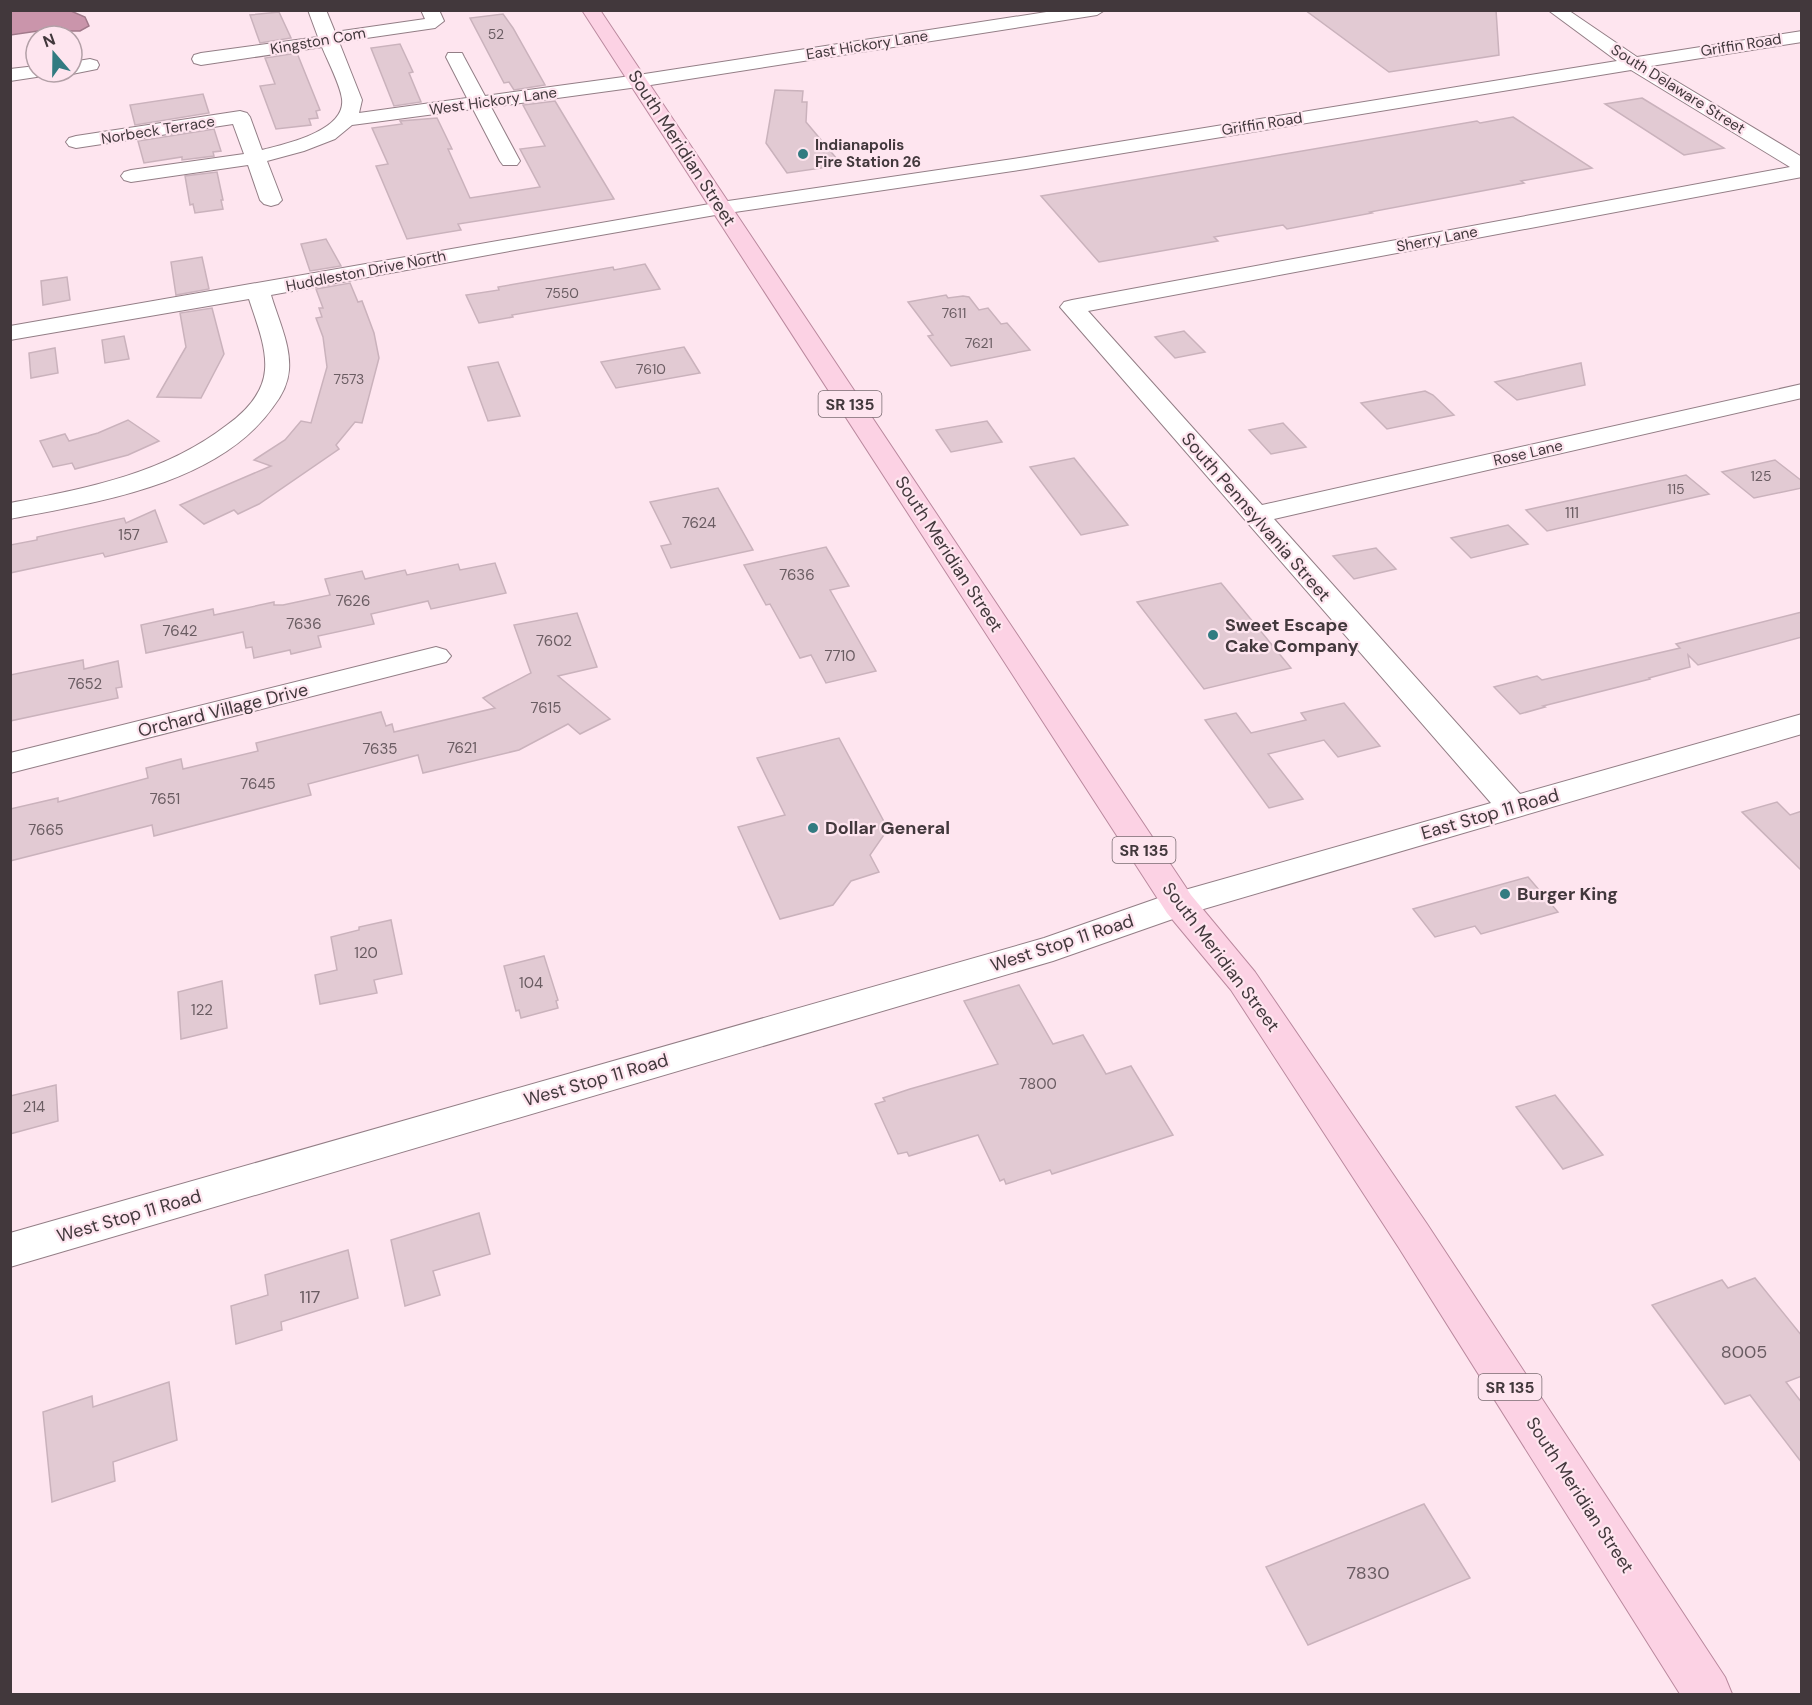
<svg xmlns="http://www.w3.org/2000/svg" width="1812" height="1705" font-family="'DM Sans',sans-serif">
	<rect width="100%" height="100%" fill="#fee5ef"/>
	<path fill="#ca95ab" stroke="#a1798a" stroke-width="1.5" d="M10 11H71L85 17 89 26 80 31H38L11 35Z"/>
	<g fill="#e2cad3" stroke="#cab2bc" stroke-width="1.5">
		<path d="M1305 10H1496L1499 55 1389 72Z"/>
		<path d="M279 12 291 38 260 43 250 15Z"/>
		<path d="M503 14 513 28 545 85 514 90 509 82 504 83 470 18Z"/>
		<path d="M400 44 413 72 409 73 421 102 394 106 371 48Z"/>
		<path d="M297 53 320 110 316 111 318 118 309 119 311 125 276 129 260 86 275 84 265 58Z"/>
		<path d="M775 90 803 91 802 102H807L806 122 842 165 787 173 766 143Z"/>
		<path d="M203 94 209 113 135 125 130 105Z"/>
		<path d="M1642 98 1724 148 1684 155 1605 104Z"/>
		<path d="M555 101 614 199 458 224 461 230 407 239 376 166 388 164 372 128 402 124 400 121 437 118 452 149H448L470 198 540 187 520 149 545 146 523 105Z"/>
		<path d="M1513 117 1592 168 1521 181 1524 183 1370 212 1372 213 1287 229 1283 225 1214 237 1218 241 1099 262 1041 196 1477 121 1480 123Z"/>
		<path d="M214 129 221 151 213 152 214 156 182 160V157L144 163 138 141Z"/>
		<path d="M217 172 223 200H221L223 209 195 213 193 204 190 205 185 176Z"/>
		<path d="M326 239 341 266 310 271 301 244Z"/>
		<path d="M202 257 209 289 176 295 171 262Z"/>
		<path d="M645 264 660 289 512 315 513 317 479 323 466 295 499 290 498 287 613 267 614 270Z"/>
		<path d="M67 277 70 300 43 305 41 281Z"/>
		<path d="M350 283 358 302 362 301 374 333 379 358 362 423 355 422 336 445 339 449 259 504 238 514 234 510 204 524 180 505 271 466 254 460 285 440 301 421 311 423 327 367 323 337 316 318 322 317 319 308H323L316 289Z"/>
		<path d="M946 295 948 298 963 296 969 297 979 310 988 308 1001 324 1007 323 1030 350 951 366 928 336 933 335 908 302Z"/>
		<path d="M212 308 224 354 201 398 157 397 186 347 180 313Z"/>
		<path d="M1184 331 1205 352 1175 358 1155 337Z"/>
		<path d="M124 336 129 359 105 363 102 340Z"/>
		<path d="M684 347 700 373 616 388 601 362Z"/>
		<path d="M55 348 58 373 31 378 29 353Z"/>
		<path d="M498 362 520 416 488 421 468 367Z"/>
		<path d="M1581 363 1585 385 1517 400 1495 382Z"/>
		<path d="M1425 391 1433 395 1454 415 1387 429 1361 403Z"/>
		<path d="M128 420 159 441 128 455 75 469 72 463 53 467 40 441 65 434 69 441 98 433Z"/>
		<path d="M987 421 1002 442 951 452 936 430Z"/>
		<path d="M1283 423 1306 447 1271 454 1249 430Z"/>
		<path d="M1074 458 1128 525 1081 535 1030 467Z"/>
		<path d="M1775 460 1802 481V488L1754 498 1722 472Z"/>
		<path d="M1686 475 1709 494 1547 531 1526 510Z"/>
		<path d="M718 488 753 550 671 568 661 546 671 544 650 502Z"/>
		<path d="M155 510 167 542 105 557 103 553 10 573V545L37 540V537L124 518 126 523Z"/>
		<path d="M1508 525 1528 544 1471 558 1451 538Z"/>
		<path d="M826 547 849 586 830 590 876 671 826 683 811 655 800 658 770 604 766 605 744 565Z"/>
		<path d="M1376 548 1396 569 1354 579 1333 556Z"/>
		<path d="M495 563 506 593 431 609 428 601 371 614 374 624 318 636 321 647 291 654 290 650 254 658 252 647 246 648 243 632 146 653 141 625 213 609 214 615 274 602V605H283L330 595 325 579 362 571 365 579 405 570 407 575 458 564 460 570Z"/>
		<path d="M1221 583 1291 668 1204 689 1137 602Z"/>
		<path d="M1802 612V637L1698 665 1688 655 1690 667 1649 678 1650 679 1543 706 1545 707 1520 714 1494 687 1537 676 1542 680 1680 648 1676 644Z"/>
		<path d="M577 613 597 667 558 676 610 719 580 734 568 724 519 750 423 773 418 755 308 784 311 795 154 836 152 825 10 861V809L58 798V802L148 778 146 768 181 759 183 769 258 751 256 743 381 712 386 726 392 724 394 732 495 708 483 698 531 673 514 625Z"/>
		<path d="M83 660 84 669 118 661 122 687 116 688 118 698 10 721V675Z"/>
		<path d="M1344 703 1380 746 1338 757 1324 740 1268 754 1303 799 1269 808 1205 720 1236 713 1251 733 1306 720 1301 713Z"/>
		<path d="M839 738 888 829 870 855 879 872 851 881 833 905 780 919 738 827 785 815 757 758Z"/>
		<path d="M1777 802 1790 815 1802 811V871L1742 812Z"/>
		<path d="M1528 877 1558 912 1481 934 1475 926 1435 937 1413 909Z"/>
		<path d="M391 920 402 974 374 980 377 993 320 1004 315 975 337 970 331 937 359 930V927Z"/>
		<path d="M544 956 558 1000 556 1001 558 1008 521 1018 519 1010 516 1011 504 966Z"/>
		<path d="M222 981 227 1028 181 1039 178 992Z"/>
		<path d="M1019 985 1053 1044 1083 1035 1106 1074 1131 1066 1173 1135 1052 1174 1050 1170 1006 1184 1004 1179 1000 1181 978 1135 909 1156 907 1152 898 1154 875 1104 885 1101 883 1098 910 1089 998 1064 964 1001Z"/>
		<path d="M56 1085 58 1121 10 1134V1096Z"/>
		<path d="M1555 1095 1603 1155 1563 1169 1516 1107Z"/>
		<path d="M479 1213 490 1254 433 1271 440 1295 405 1306 391 1240Z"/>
		<path d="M348 1250 358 1298 281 1322 282 1330 236 1344 231 1306 268 1295 265 1275Z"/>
		<path d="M1755 1278 1802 1336V1376L1786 1382 1802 1403V1463L1750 1395 1725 1404 1652 1305 1722 1280 1728 1288Z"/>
		<path d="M169 1382 177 1440 113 1462 115 1481 52 1502 43 1412 92 1396 93 1407Z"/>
		<path d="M1424 1504 1470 1578 1308 1645 1266 1567Z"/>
	</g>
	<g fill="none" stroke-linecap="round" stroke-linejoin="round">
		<defs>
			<g id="minor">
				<path d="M308 10H326L335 32 425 19 421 10H439L444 21 435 28 339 42 362 100 359 113 467 98 446 57 448 53H462L464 57 485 96 638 75 1059 10H1105L1097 15 638 87 491 107 520 161 517 165H503L500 161 473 109 352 125 335 139 304 151 267 161 282 200 278 204 271 206 264 204 260 200 248 165 131 182 124 180 121 176 124 172 131 170 244 154 233 124 76 148 69 146 66 142 69 138 76 136 240 111 247 113 250 117 262 150C285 144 346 131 342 99 340 84 328 62 322 47L201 65 194 63 192 59 194 55 201 53 318 37Z"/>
				<path d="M1548 10H1568L1637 57 1802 31V42L1651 66 1802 157V177L1088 311 1262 505 1802 384V398L1274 519 1520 794 1802 714V734L1190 913 1053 961 10 1267V1233L1044 938 1167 895 1491 803 1060 307 1064 302 1072 300 1790 167 1631 70 1026 169 721 214 515 250 271 295C278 319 291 345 289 370 288 384 281 397 273 407 218 485 97 502 10 519V503C87 488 164 474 227 425 245 412 263 394 265 370 267 347 256 321 249 299L10 340V326L721 202 1026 157 1617 61Z"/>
				<path d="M90 59 97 61 99 65 97 69 72 74 66 72H72V62Z"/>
				<path d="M36 66V72H45L43 76 10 81V69Z"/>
				<path d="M436 647 446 650 451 656 446 662 10 773V753Z"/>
			</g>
			<path id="major" d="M582 10H600L1191 895 1255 972 1427 1224 1725 1677 1732 1694H1680L1399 1248 1231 990 1167 913Z"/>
		</defs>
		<use href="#minor" stroke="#937e86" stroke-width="2"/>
		<use href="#major" stroke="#ba899e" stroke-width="2"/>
		<use href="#minor" fill="#fff" fill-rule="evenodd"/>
		<use href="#major" fill="#fcd2e4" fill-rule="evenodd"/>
	</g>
	<g fill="#327b81" stroke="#fee5ef" stroke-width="2">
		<circle cx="803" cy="154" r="6"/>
		<circle cx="1213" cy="635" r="6"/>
		<circle cx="813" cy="828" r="6"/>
		<circle cx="1505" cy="894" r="6"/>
	</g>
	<g text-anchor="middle" stroke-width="4.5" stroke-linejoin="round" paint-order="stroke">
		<g font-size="14" fill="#6a5c62">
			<text x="496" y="39">52</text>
			<text x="562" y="298">7550</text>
			<text x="954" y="318">7611</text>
			<text x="979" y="348">7621</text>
			<text x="651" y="374">7610</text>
			<text x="349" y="384">7573</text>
			<text x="1761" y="481">125</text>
			<text x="1676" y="494">115</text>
		</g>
		<g font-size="15" fill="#42383c" stroke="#fee5ef">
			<text transform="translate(318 41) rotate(-10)" y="5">Kingston Com</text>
			<text transform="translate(867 45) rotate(-9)" y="5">East Hickory Lane</text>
			<text transform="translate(1741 45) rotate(-9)" y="5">Griffin Road</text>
			<text transform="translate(1678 89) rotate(32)" y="5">South Delaware Street</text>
			<text transform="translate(493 101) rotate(-8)" y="5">West Hickory Lane</text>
			<text transform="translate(1262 124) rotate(-9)" y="5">Griffin Road</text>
			<text transform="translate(158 130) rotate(-9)" y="5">Norbeck Terrace</text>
			<text transform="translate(1437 239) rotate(-11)" y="5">Sherry Lane</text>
			<text transform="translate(366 271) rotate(-11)" y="5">Huddleston Drive North</text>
			<text transform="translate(1528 453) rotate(-13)" y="5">Rose Lane</text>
		</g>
		<g font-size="15" font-weight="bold" fill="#42383c" stroke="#fee5ef" text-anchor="start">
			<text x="815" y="150">Indianapolis<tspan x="815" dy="17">Fire Station 26</tspan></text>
		</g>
		<g font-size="15" fill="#6a5c62">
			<text x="1572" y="518">111</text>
			<text x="699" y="528">7624</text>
			<text x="129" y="540">157</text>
			<text x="797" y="580">7636</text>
			<text x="353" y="606">7626</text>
			<text x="304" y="629">7636</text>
			<text x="180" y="636">7642</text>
			<text x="554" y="646">7602</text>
			<text x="840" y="661">7710</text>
			<text x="85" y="689">7652</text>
			<text x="546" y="713">7615</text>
			<text x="462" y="753">7621</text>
			<text x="380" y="754">7635</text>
			<text x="258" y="789">7645</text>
			<text x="165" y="804">7651</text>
			<text x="46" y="835">7665</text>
			<text x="366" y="958">120</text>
			<text x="531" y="988">104</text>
			<text x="202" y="1015">122</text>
			<text x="1038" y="1089">7800</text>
			<text x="34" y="1112">214</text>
		</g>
		<g fill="#fee5ef" stroke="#7a6c72" stroke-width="1.5">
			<rect x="818.5" y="391" width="63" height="26" rx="4.5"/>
			<rect x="1112.5" y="837" width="63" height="26" rx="4.5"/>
			<rect x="1478.5" y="1374" width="63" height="26" rx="4.5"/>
		</g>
		<g font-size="16" font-weight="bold" fill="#42383c">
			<text x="850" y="410">SR 135</text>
			<text x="1144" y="856">SR 135</text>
			<text x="1510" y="1393">SR 135</text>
		</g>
		<g font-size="18" fill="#42383c" stroke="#fee5ef">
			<text transform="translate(682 148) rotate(57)" y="6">South Meridian Street</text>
			<text transform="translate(1256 517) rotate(49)" y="6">South Pennsylvania Street</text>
			<text transform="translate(949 554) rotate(57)" y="6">South Meridian Street</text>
			<text transform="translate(223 710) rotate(-14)" y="6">Orchard Village Drive</text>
			<text transform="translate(1490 814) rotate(-16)" y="6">East Stop 11 Road</text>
			<text transform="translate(1062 943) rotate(-18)" y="6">West Stop 11 Road</text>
			<text transform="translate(1221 957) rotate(53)" y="6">South Meridian Street</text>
			<text transform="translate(596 1080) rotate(-16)" y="6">West Stop 11 Road</text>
			<text transform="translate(129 1216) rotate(-16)" y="6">West Stop 11 Road</text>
			<text transform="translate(1580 1495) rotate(57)" y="6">South Meridian Street</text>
		</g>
		<g font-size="18" font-weight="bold" fill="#42383c" stroke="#fee5ef" text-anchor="start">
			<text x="1225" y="631">Sweet Escape<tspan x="1225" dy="21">Cake Company</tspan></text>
			<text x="825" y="834">Dollar General</text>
			<text x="1517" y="900">Burger King</text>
		</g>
		<g font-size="18" fill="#6a5c62">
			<text x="310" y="1303">117</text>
			<text x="1744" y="1358">8005</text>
			<text x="1368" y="1579">7830</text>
		</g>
	</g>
	<rect width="1812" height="1705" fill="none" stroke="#42383c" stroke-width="24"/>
	<g transform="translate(54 54) rotate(340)"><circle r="28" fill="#fee5ef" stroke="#b3a0a7" stroke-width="1.5"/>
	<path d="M0-4.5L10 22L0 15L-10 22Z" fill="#327b81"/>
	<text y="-9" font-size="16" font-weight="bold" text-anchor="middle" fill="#42383c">N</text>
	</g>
</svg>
